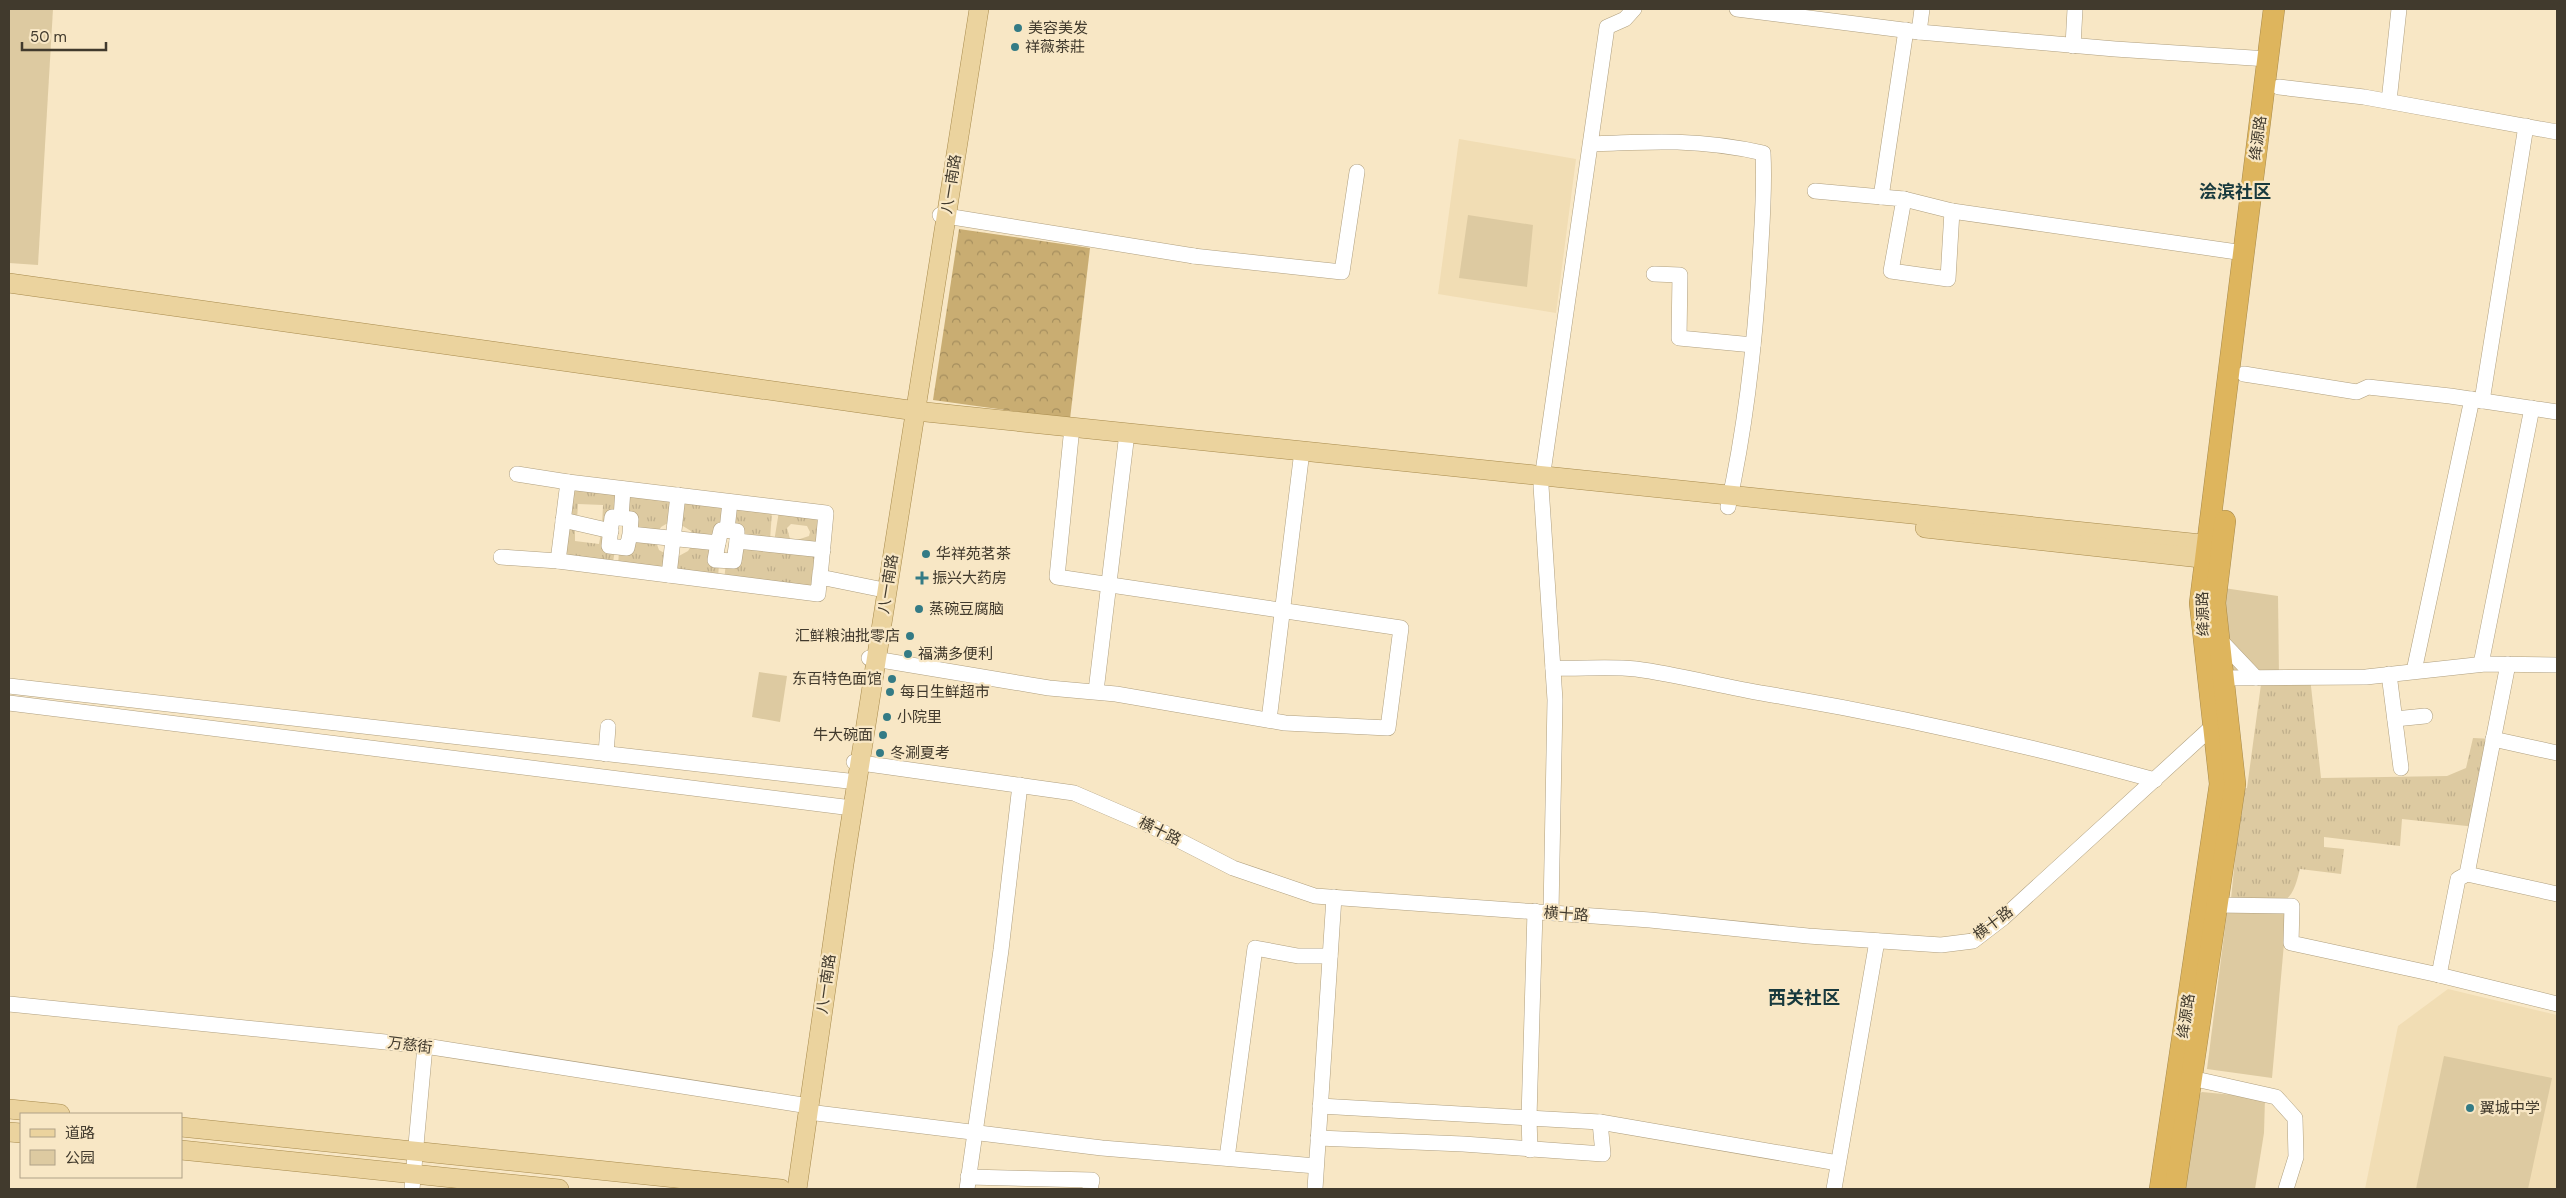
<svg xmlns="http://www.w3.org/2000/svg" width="2566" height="1198" font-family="'DM Sans','Noto Sans SC',sans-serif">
	<defs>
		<pattern id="grass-tufts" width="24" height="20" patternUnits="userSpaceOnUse" patternTransform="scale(1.25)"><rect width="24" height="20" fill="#ddcaa1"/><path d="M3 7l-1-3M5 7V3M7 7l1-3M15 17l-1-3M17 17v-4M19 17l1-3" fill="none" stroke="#bfae8b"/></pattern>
		<pattern id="forest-crowns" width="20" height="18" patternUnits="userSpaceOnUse" patternTransform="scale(1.25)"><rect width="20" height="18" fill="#c9ad72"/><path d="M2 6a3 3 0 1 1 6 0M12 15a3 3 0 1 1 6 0" fill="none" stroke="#a58e5e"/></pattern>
	</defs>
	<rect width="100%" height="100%" fill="#f8e7c5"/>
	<g fill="#f1ddb4">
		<path d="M1459 139 1576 159 1556 313 1438 294Z"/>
		<path d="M2448 989 2557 1015V1189H2365L2398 1026Z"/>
	</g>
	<g fill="url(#grass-tufts)">
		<path d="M573 487 621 491 619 516 602 528 603 505 578 504 577 520 568 517Z"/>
		<path d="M626 492 675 498 673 520 661 527 657 535 633 532 624 516Z"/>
		<path d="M680 498 727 504 717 540 693 539 691 531 678 523Z"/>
		<path d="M733 505 772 510 770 541 740 538 730 528Z"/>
		<path d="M779 511 819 514 817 547 797 540 809 536 810 532 807 526 791 524 787 528 790 539 794 540 774 542Z"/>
		<path d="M568 525 575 526V541L599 544 601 533 615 550 613 562 564 558Z"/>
		<path d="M631 536 655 539 659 550 666 554V571L618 566 619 551Z"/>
		<path d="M692 545 715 546 719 564 718 578 672 572 677 557 688 551Z"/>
		<path d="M739 546 815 552 811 590 724 579 726 564Z"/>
		<path d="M2262 677H2310L2321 778 2447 776 2466 768 2473 738 2493 739 2476 827 2402 819 2400 846 2324 837V847L2344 849 2341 874 2300 869C2297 880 2294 895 2284 901L2231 899 2242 789 2247 788Z"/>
	</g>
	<path fill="url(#forest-crowns)" d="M959 229 1090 248 1070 419 933 400Z"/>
	<g fill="#ddcaa1">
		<path d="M9 9H53L38 265 9 263Z"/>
		<path d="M1468 215 1533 225 1527 287 1459 278Z"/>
		<path d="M2217 587 2278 596 2279 677 2223 678Z"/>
		<path d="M759 672 787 676 780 722 752 717Z"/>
		<path d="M2287 910 2272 1078 2207 1069 2227 912Z"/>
		<path d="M2444 1056 2552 1078 2528 1189H2416Z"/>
		<path d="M2202 1092 2265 1098 2264 1133 2255 1189H2181L2196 1097Z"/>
	</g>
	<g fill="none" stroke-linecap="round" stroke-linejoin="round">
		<defs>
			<g id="minor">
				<path d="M1737 9 1919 32 2115 49 2268 59"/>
				<path d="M1919 32 1922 9"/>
				<path d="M2073 46 2075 9"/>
				<path d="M2279 87 2364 97 2557 132"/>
				<path d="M2389 101 2399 9"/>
				<path d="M1592 144C1653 141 1702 139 1763 153 1765 189 1762 224 1760 260 1755 343 1746 426 1728 507"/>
				<path d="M1815 191 1904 199 1891 271 1948 279 1952 211 2244 253"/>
				<path d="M1881 197 1906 30"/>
				<path d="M1904 199 1952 211"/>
				<path d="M940 215 1194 256"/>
				<path d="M1193 256 1342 272 1357 172"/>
				<path d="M1654 274 1680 275 1679 338 1753 345"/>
				<path d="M2244 374 2357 392 2368 387 2450 396 2557 412"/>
				<path d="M2482 401 2526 126"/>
				<path d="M517 474 568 482"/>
				<path d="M621 518 623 489"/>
				<path d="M563 520 611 531"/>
				<path d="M727 530 730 502"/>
				<path d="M630 534 627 548 609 546 612 517 631 519 630 534 718 543 721 530 737 531V541L823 550"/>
				<path d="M718 543 715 560 734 561 737 541"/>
				<path d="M501 557 558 561"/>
				<path d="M820 573 818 594 558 561 568 482 826 513 820 577 879 589 887 590"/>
				<path d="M669 575 678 495"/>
				<path d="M2219 639 2256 678"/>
				<path d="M869 658 1049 688 1116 694 1285 723 1388 728 1401 628 1057 577 1072 427"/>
				<path d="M2481 664 2532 408"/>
				<path d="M1553 668C1580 669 1610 666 1636 669 1681 675 1723 687 1767 694 1898 716 2027 745 2155 780"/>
				<path d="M2414 671 2472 399"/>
				<path d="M2389 674 2401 768"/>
				<path d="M2223 678 2366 677 2485 664 2557 665"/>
				<path d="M9 686 857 782"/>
				<path d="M1096 691 1127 433"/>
				<path d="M9 703 852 808"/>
				<path d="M2395 719 2425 716"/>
				<path d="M1269 720 1302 451"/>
				<path d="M2493 739 2557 753"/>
				<path d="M606 754 608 727"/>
				<path d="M854 762 1074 793 1153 827 1233 868 1315 896 1650 920 1808 936 1941 945 1973 941 2003 918 2213 726"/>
				<path d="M2467 874 2508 664"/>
				<path d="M2217 905 2292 906 2291 943 2439 975 2458 879 2467 874 2557 894"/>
				<path d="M1551 912 1555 700 1541 486 1607 27 1625 19 1634 9"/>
				<path d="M2439 975 2557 1004"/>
				<path d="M9 1004 425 1046 809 1106"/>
				<path d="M2191 1078 2276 1097 2295 1118 2296 1157 2286 1189"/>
				<path d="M1320 1106 1600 1122"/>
				<path d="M808 1112 1102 1148 1316 1166"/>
				<path d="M1318 1138 1463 1144 1603 1154 1600 1122 1838 1163"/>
				<path d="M1530 1150 1529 1118 1535 911"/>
				<path d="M1227 1158 1255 948 1298 956H1330"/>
				<path d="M968 1177 1092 1180 1090 1189"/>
				<path d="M412 1189 425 1046"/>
				<path d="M967 1189 1001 950 1020 785"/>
				<path d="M1315 1189 1334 897"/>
				<path d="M1834 1189 1877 941"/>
			</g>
			<g id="major">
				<path d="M9 283 916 411 2221 546"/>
				<path d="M1925 528 2219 560"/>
				<path d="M9 1109 60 1114"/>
				<path d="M181 1127 781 1189"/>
				<path d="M9 1132 21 1133"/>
				<path d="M181 1150 559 1189"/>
				<path d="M797 1189 844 864 979 9"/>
			</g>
			<g id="highway">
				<path d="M2160 1189 2220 784 2200 603 2274 9"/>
				<path d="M2175 1189 2235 784 2215 603 2225 521"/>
			</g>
		</defs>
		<use href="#minor" stroke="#af9f7f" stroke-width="16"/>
		<use href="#major" stroke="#a78a4c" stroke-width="20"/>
		<use href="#highway" stroke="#a78a4c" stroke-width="22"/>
		<use href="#minor" stroke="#fff" stroke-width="15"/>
		<use href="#major" stroke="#ebd39e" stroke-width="19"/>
		<use href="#highway" stroke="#deb55d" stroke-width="21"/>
	</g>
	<g fill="#347b85" stroke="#f8e7c5" stroke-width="2">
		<circle cx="1018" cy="28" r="5"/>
		<circle cx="1015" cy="47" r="5"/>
		<circle cx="926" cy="554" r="5"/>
		<path d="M919.5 570.5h5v5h5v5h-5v5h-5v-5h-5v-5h5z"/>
		<circle cx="919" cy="609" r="5"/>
		<circle cx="910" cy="636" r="5"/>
		<circle cx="908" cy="654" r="5"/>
		<circle cx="892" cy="679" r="5"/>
		<circle cx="890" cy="692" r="5"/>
		<circle cx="887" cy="717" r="5"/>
		<circle cx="883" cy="735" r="5"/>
		<circle cx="880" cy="753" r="5"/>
		<circle cx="2470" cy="1108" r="5"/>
	</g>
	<g text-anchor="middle" stroke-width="4.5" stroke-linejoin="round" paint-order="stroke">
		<g font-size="15" fill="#413a2d" stroke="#f8e7c5" text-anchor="start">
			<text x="1028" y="33">美容美发</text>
			<text x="1025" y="52">祥薇茶莊</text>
			<text x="936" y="559">华祥苑茗茶</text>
			<text x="932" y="583">振兴大药房</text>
			<text x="929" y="614">蒸碗豆腐脑</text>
			<text x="900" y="641" text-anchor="end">汇鲜粮油批零店</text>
			<text x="918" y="659">福满多便利</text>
			<text x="882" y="684" text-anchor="end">东百特色面馆</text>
			<text x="900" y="697">每日生鲜超市</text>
			<text x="897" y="722">小院里</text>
			<text x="873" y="740" text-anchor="end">牛大碗面</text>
			<text x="890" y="758">冬涮夏考</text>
			<text x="2480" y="1113">翼城中学</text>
		</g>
		<g font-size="15" fill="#413a2d" stroke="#f8e7c5">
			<text transform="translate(2258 138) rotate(-83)" y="5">绛源路</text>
			<text transform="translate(951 184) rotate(-81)" y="5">八一南路</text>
			<text transform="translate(888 584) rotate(-81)" y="5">八一南路</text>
			<text transform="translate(2203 614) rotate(-92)" y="5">绛源路</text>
			<text transform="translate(1160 831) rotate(26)" y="5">横十路</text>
			<text transform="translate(1566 914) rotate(4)" y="5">横十路</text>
			<text transform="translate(1993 923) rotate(-37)" y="5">横十路</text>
			<text transform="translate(826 984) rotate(-82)" y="5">八一南路</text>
			<text transform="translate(2186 1016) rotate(-82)" y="5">绛源路</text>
			<text transform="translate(410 1045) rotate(7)" y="5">万慈街</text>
		</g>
		<g font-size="18" font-weight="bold" fill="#17393d" stroke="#f8e7c5">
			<text x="2235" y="198">浍滨社区</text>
			<text x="1804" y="1004">西关社区</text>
		</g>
	</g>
	<rect width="2566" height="1198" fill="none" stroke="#413a2d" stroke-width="20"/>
	<rect x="20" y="1113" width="162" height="65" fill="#f8e7c5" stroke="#afa288"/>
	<rect x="30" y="1129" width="25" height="8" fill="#ebd39e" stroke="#afa288"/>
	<text x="65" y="1138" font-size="15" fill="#413a2d">道路</text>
	<rect x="30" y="1150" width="25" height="15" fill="#ddcaa1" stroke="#afa288"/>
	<text x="65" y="1163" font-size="15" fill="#413a2d">公园</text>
	<path d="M22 42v8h84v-8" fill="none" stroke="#413a2d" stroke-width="2.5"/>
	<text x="30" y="42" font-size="15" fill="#413a2d" stroke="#f8e7c5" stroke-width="4" paint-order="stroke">50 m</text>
</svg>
